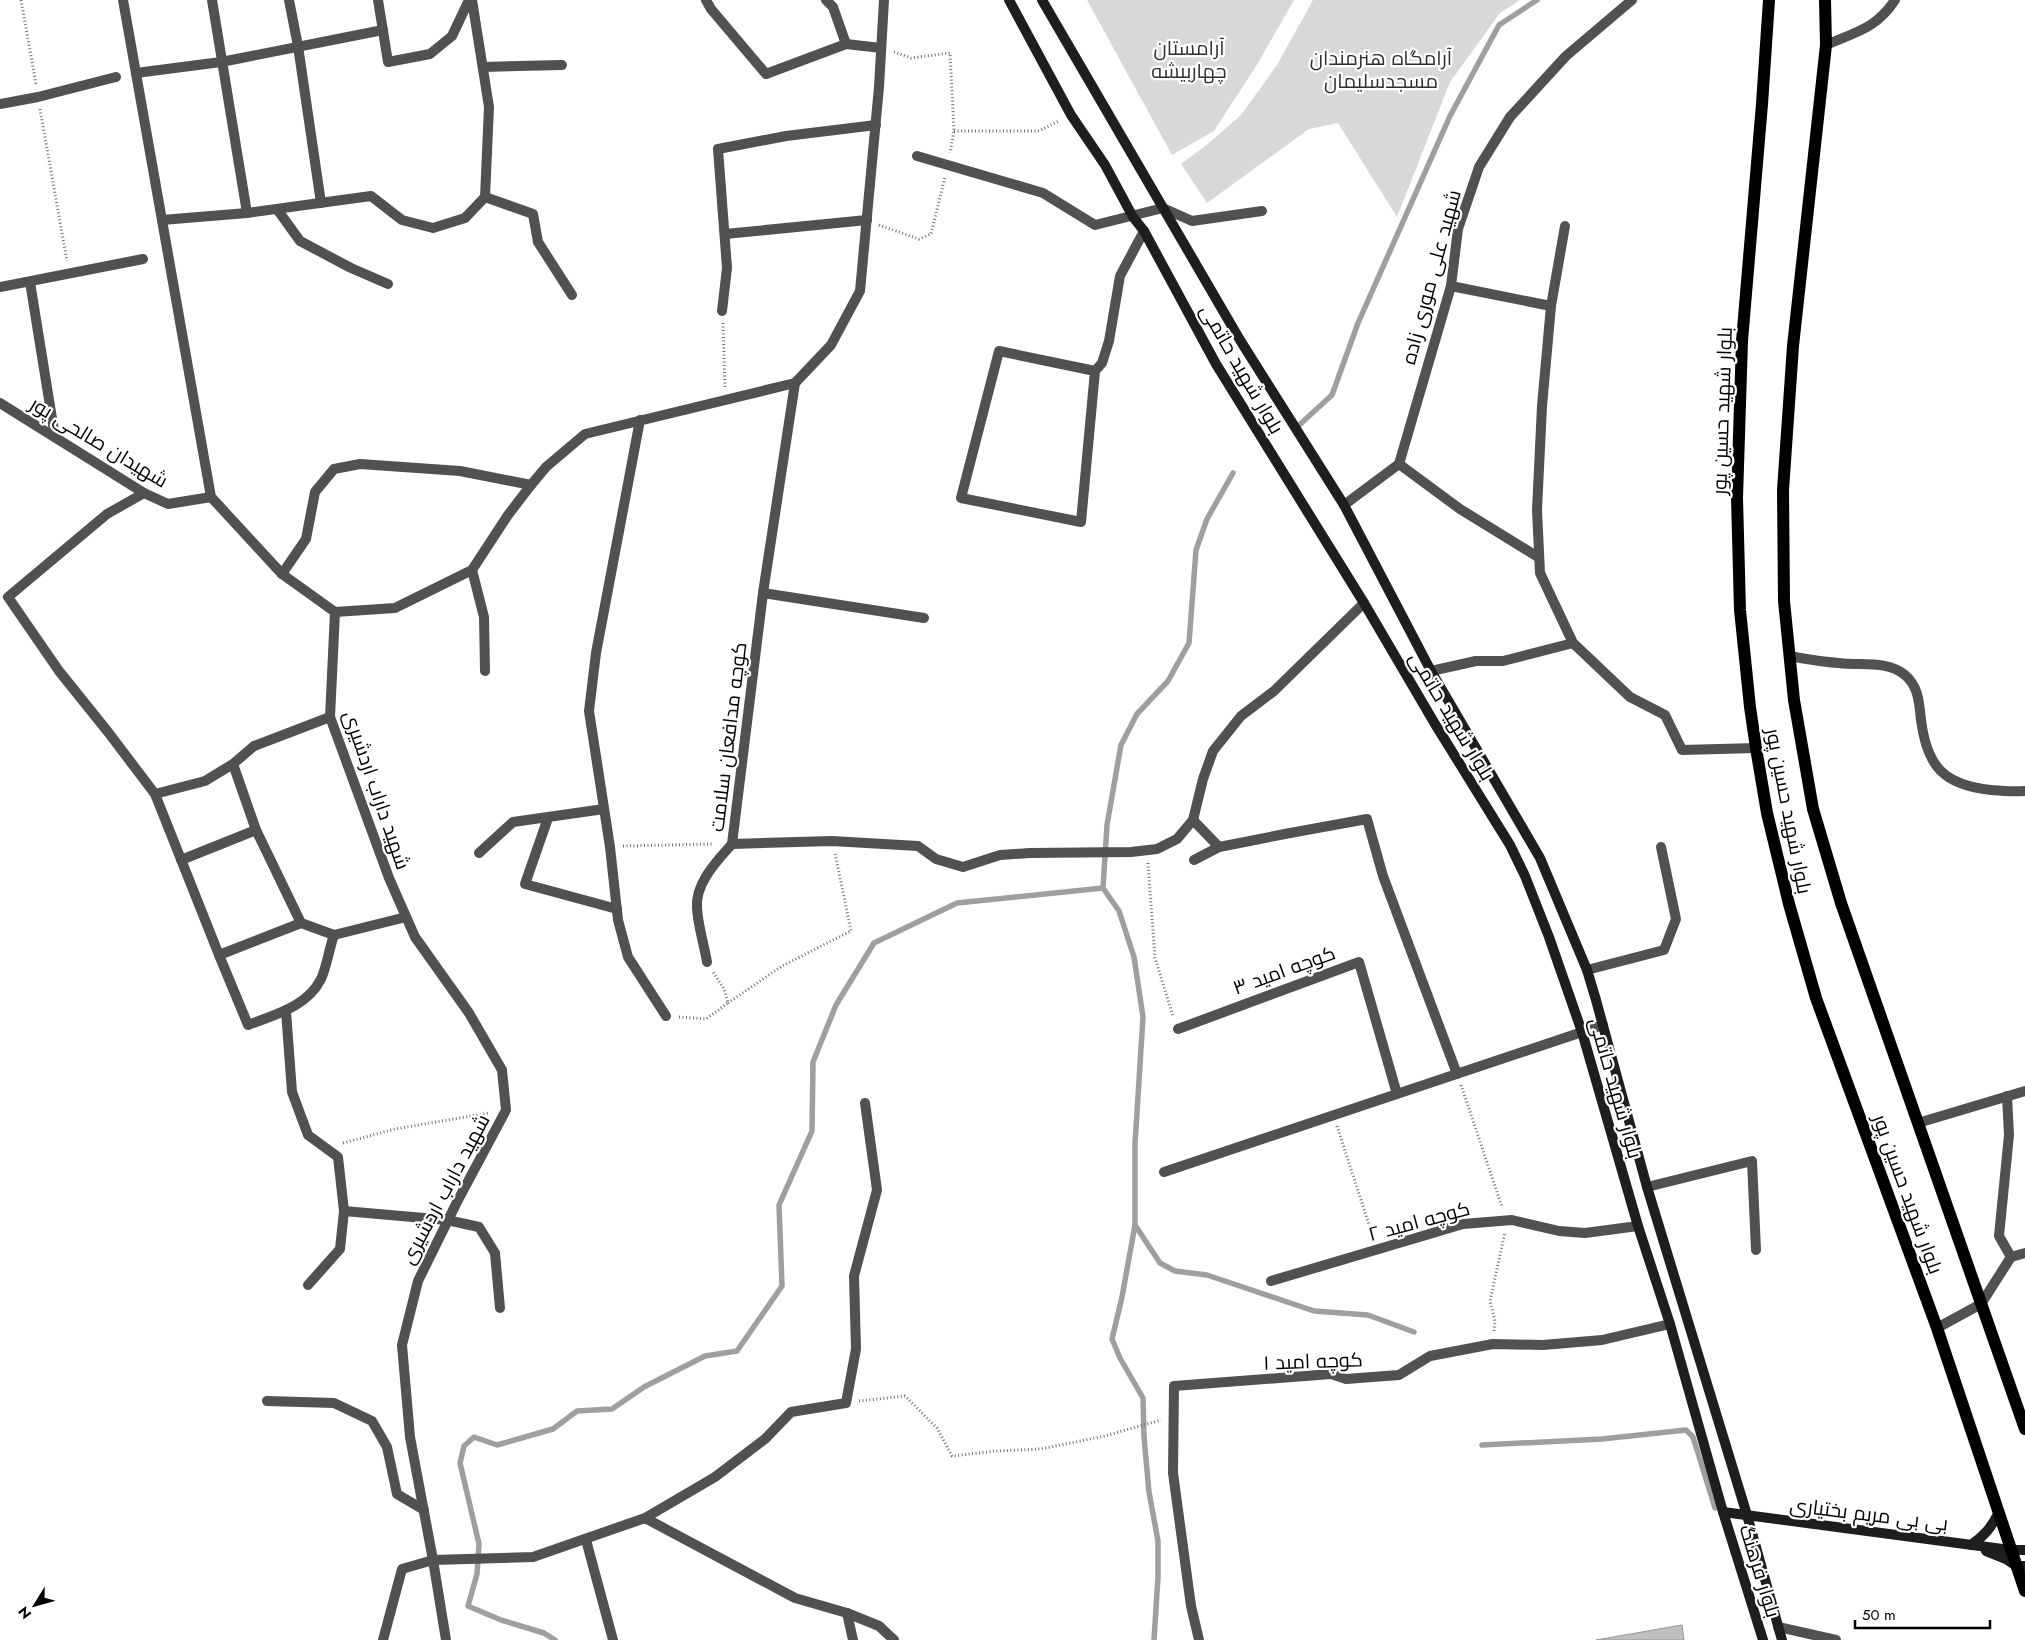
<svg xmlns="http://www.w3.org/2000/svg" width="2025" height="1640" font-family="Jost,Cairo,sans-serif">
	<rect width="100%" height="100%" fill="#fff"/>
	<g fill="#d8d8d8">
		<path d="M1087 0H1294L1258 63 1214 131 1172 155Z"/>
		<path d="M1313 0H1520L1500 13 1450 82 1397 217 1338 123 1309 129 1207 203 1181 164 1209 143 1241 115 1277 65Z"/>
	</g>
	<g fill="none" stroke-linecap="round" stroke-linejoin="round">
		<g stroke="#9f9f9f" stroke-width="5.5">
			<path d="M1297 427 1332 395 1358 323 1450 116 1499 25 1537 0"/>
			<path d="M1135 1225 1160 1263 1175 1271 1207 1275 1314 1311 1368 1315 1414 1332"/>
			<path d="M1482 1445 1602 1439 1686 1430 1693 1437 1715 1508"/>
			<path d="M555 1640 544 1633 501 1620 468 1606 477 1574 479 1544 460 1463 464 1446 474 1437 497 1445 553 1429 577 1411 612 1409 644 1387 705 1356 737 1351 782 1286 779 1205 812 1131 813 1062 836 1005 874 943 957 903 1103 888"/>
			<path d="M1154 1640 1158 1577V1541L1149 1492 1144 1437 1143 1398 1120 1358 1112 1339 1122 1297 1135 1225V1144L1143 1017 1134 957 1119 911 1103 888 1107 825 1121 745 1137 714 1168 681 1189 643 1196 550 1207 519 1233 473"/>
		</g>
	</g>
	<path fill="#c0c0c0" stroke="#959595" d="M1682 1625 1684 1640H1596Z"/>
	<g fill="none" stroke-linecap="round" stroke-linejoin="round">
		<g stroke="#737373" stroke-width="3" stroke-dasharray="1 2.5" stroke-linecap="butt">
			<path d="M21 0 36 84"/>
			<path d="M894 52 911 58 950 53 954 131 950 153"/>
			<path d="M40 109 67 261"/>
			<path d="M954 131H1039L1059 121"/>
			<path d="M879 225 919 239 931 234 945 177"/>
			<path d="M723 323 725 387"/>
			<path d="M623 846 714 844"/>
			<path d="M1148 863 1155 958 1173 1016"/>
			<path d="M728 1003 782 966 851 931 835 853"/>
			<path d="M679 1017 706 1019 728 1003 724 989 713 972"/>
			<path d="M1461 1085 1502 1207"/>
			<path d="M1337 1126 1373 1237"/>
			<path d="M343 1143 395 1129 489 1113"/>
			<path d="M1494 1331 1495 1321 1490 1301 1505 1232"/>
			<path d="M859 1401 905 1396 937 1428 952 1456 996 1451 1041 1449 1105 1436 1161 1420"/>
		</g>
		<g stroke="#515151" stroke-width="10">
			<path d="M212 0 247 213"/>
			<path d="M826 0 833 7 846 44"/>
			<path d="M298 46 321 203"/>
			<path d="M483 67 562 65"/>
			<path d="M917 156 1043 193 1095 225 1163 208 1192 221 1262 211"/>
			<path d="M485 197 533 214 538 242 572 295"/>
			<path d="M277 209 300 241 351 268 388 284"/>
			<path d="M725 234 867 220"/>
			<path d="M30 282 55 437"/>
			<path d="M0 287 143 259"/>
			<path d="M1551 306 1565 226"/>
			<path d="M722 311 727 268 718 149 786 136 876 125"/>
			<path d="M1095 371 999 351 961 498 1081 522 1095 371 1102 363 1109 341 1120 276 1144 231"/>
			<path d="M472 570 484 617 485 671"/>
			<path d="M282 574 306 539 315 492 334 469 360 464 460 471 531 485"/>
			<path d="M763 593 924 618"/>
			<path d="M1790 656C1806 659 1823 662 1839 663 1862 666 1886 660 1905 675 1919 687 1919 703 1921 720 1927 767 1944 785 1991 790 2002 791 2013 792 2025 791"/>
			<path d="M155 794 205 781 233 764"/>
			<path d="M548 818 525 884 617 909"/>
			<path d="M1193 820 1219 847"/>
			<path d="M479 853 513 822 604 809"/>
			<path d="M181 860 256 830"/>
			<path d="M1194 860 1219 847 1290 833"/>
			<path d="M301 923 256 830 233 764 254 746 330 717"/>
			<path d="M1408 943 1457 1074"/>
			<path d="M219 955 248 1025C274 1015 307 1007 321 979 327 966 329 949 334 935"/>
			<path d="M707 962C704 944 698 926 697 908 695 883 717 861 732 844"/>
			<path d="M1587 970 1664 950 1676 919 1661 847"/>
			<path d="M286 1011 292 1092 308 1135 338 1157 344 1211"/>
			<path d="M2007 1096 2009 1135 1999 1236 2011 1257"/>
			<path d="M1918 1123 2025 1091"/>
			<path d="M1647 1187 1752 1161 1756 1250"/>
			<path d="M308 1285 340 1249 344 1211 447 1220 479 1227 495 1253 500 1308"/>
			<path d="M267 1401 334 1403 372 1421 387 1447 397 1494 424 1510"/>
			<path d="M645 1518 715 1477 765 1439 791 1412 846 1403 856 1349 854 1276 877 1190 865 1103"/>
			<path d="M586 1540 613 1640"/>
			<path d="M847 1613 853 1640"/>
			<path d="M1778 1627 1836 1640"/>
		</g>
		<g stroke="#515151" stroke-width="10">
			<path d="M123 0 211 497 282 574 335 612 395 608 472 570 508 515 531 485 546 467 585 434 795 383 831 345 860 291 879 87 884 0"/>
			<path d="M289 0 298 46"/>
			<path d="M378 0 388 62 430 54 452 36 469 0"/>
			<path d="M706 0 711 9 766 74 846 44 881 48"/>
			<path d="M1826 45C1855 32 1876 29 1895 0"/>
			<path d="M136 73 221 62 383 30"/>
			<path d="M0 104 38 97 116 77"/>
			<path d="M162 220 247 213 371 196 402 220 433 228 465 218 485 197 489 107 472 0"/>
			<path d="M1451 286 1551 306 1542 406 1537 510 1540 573 1573 643 1630 697 1665 715 1682 750 1756 748"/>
			<path d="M795 383 763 593 732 844 832 841 918 846 936 859 963 867 1000 855 1030 853 1131 852 1157 849 1177 839 1193 820 1203 779 1213 751 1241 716 1274 691 1364 603"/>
			<path d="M0 403 144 493 168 504 211 497"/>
			<path d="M640 420 596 653 589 711 610 847 618 920 628 957 666 1016"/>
			<path d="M1399 464 1460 509 1538 557"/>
			<path d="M144 493 107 514 8 597 59 671 108 732 155 794 219 955 301 923 334 935 406 917"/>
			<path d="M1344 505 1399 464 1451 286 1458 229 1479 167 1510 117 1566 56 1632 0"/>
			<path d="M335 612 330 717 389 878 415 937 469 1013 502 1070 506 1110 457 1202 418 1281 402 1345 410 1437 433 1560 446 1640"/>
			<path d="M1431 671 1476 661H1503L1573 643"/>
			<path d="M1290 833 1367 819 1383 876 1408 943"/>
			<path d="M1178 1029 1359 962 1397 1094"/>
			<path d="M1164 1172 1603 1025"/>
			<path d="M1271 1281 1463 1224 1512 1220 1559 1231 1585 1233 1638 1226"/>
			<path d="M1937 1328 1981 1304 2011 1257 2025 1253"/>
			<path d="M383 1640 402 1569 433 1560 533 1557 645 1518 795 1598 847 1613 879 1626 894 1640"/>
			<path d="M1199 1640 1191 1606 1173 1473 1174 1386 1331 1374 1346 1379 1399 1375 1430 1356 1493 1344 1543 1345 1602 1340 1670 1324"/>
		</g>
		<g stroke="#1e1e1e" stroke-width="10">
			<path d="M1009 0 1071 115 1105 165 1133 217 1144 231 1216 364 1364 603 1435 724 1510 845 1525 876 1549 937 1582 1032 1638 1226 1670 1324 1723 1512 1763 1640"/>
			<path d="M1042 0 1240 340 1344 505 1431 671 1540 858 1587 970 1596 1000 1647 1187 1747 1515 1782 1640"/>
			<path d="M1723 1512 2010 1550H2025"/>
			<path d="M1971 1545C1984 1536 1991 1528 1998 1514"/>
			<path d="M1986 1551 2006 1559 2016 1566H2025"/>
		</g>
		<g stroke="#000" stroke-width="12">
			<path d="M1769 0 1762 104 1742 341 1737 498 1740 610 1750 707 1756 748 1767 813 1789 904 1816 998 1937 1328 2025 1591"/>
			<path d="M1825 0 1826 45 1793 346 1783 490 1784 601 1794 700 1813 809 1841 903 2025 1429"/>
		</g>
	</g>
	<g text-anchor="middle" stroke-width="4.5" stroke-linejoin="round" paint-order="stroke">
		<g font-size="20" fill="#2f2f2f" stroke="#fff">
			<text x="1189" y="55">آرامستان<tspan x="1189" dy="23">چهاربیشه</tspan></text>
			<text x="1381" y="65">آرامگاه هنرمندان<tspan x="1381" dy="23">مسجدسلیمان</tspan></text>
		</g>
		<g font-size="20" fill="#000" stroke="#fff">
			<text transform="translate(1431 277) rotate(-75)" y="7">شهید علی موری زاده</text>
			<text transform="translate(1242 369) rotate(60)" y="7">بلوار شهید حاتمی</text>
			<text transform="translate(1722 411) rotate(-88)" y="7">بلوار شهيد حسین پور</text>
			<text transform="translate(99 442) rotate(31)" y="7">شهیدان صالحی پور</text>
			<text transform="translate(1452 716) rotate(59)" y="7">بلوار شهید حاتمی</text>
			<text transform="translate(728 737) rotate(-83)" y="7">کوچه مدافعان سلامت</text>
			<text transform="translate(377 790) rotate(71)" y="7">شهید داراب اردشیری</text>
			<text transform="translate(1789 811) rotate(79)" y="7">بلوار شهيد حسین پور</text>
			<text transform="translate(1284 970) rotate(-20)" y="7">کوچه امید ۳</text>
			<text transform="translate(1616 1088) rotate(74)" y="7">بلوار شهید حاتمی</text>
			<text transform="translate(445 1189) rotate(-62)" y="7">شهید داراب اردشیری</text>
			<text transform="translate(1908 1194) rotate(70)" y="7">بلوار شهيد حسین پور</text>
			<text transform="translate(1419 1221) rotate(-15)" y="7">کوچه امید ۲</text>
			<text transform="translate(1313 1361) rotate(-2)" y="7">کوچه امید ۱</text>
			<text transform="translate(1869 1514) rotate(7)" y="7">بی بی مریم بختیاری</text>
			<text transform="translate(1760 1571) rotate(73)" y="7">بلوار فرهنگ</text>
		</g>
	</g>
	<g transform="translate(35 1605) rotate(233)" stroke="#ffffff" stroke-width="4" paint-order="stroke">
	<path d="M0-4L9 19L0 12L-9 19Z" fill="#000000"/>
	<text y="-8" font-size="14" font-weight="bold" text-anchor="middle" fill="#000000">N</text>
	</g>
	<path d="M1855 1620v8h135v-8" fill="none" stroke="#000000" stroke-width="2.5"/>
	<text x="1862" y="1620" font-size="15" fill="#000000" stroke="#ffffff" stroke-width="4" paint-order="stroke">50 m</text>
</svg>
